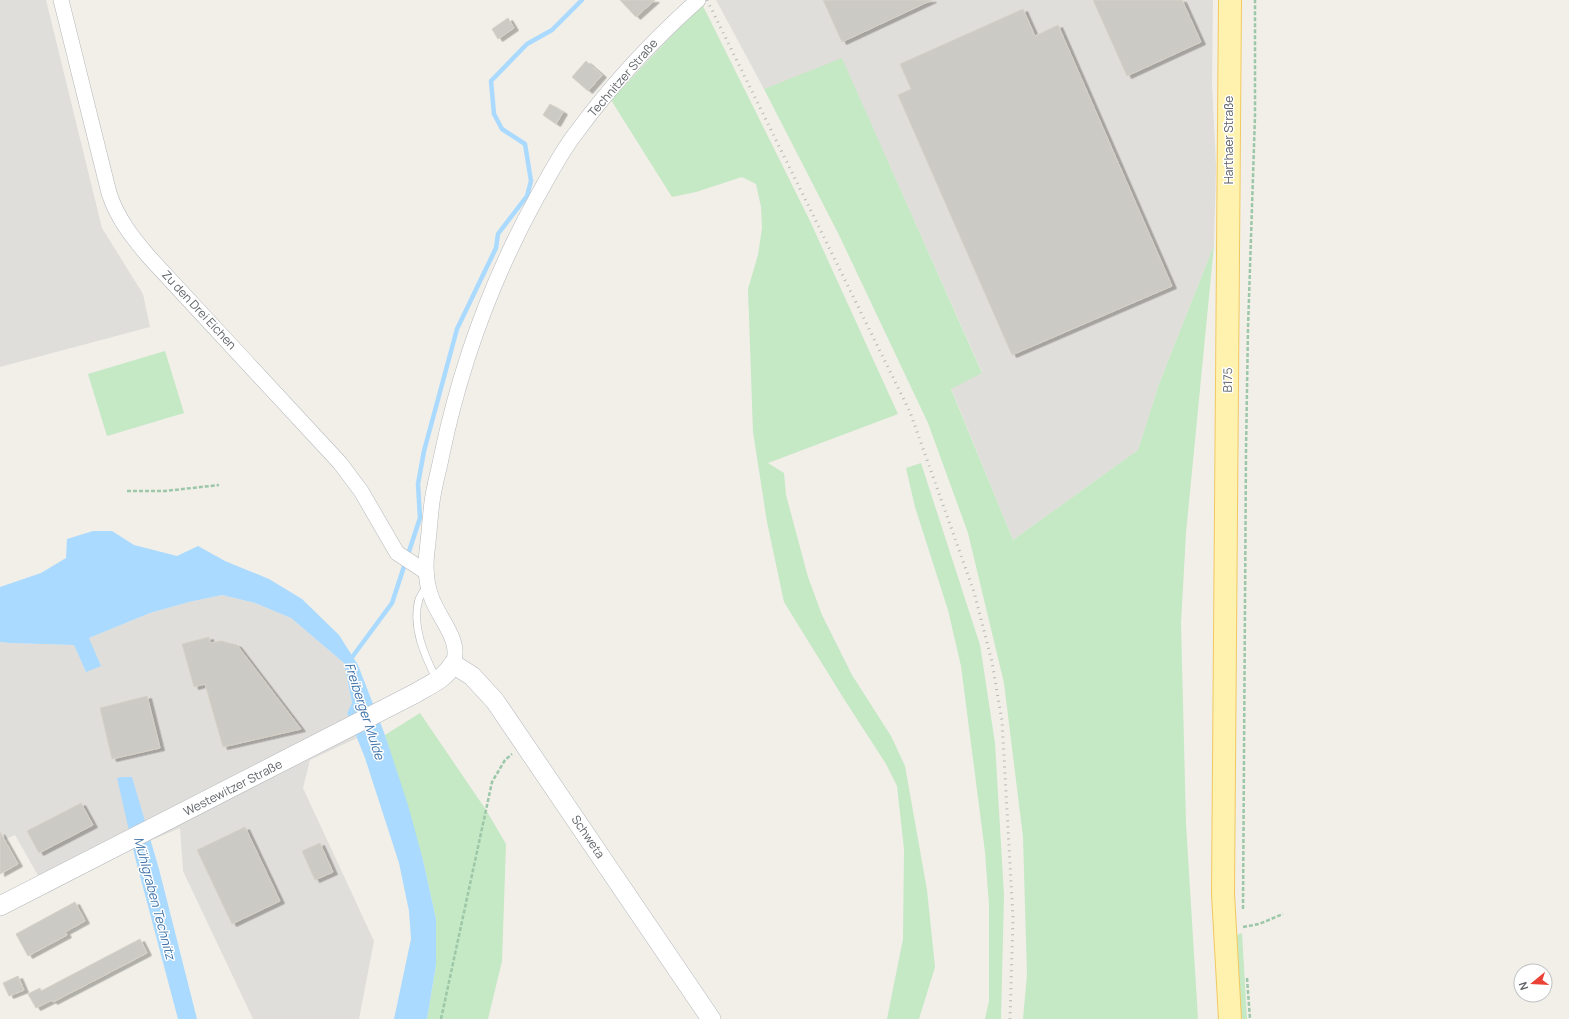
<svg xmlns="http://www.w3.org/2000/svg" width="1569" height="1019" font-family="Manrope,sans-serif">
	<defs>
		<filter id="shadow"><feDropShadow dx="4.5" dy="2.5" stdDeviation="0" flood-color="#0004"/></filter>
	</defs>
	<rect width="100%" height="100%" fill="#f1efe8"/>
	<g fill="#e0deda">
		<path d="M0 0H46L102 228 143 294 150 327 0 367Z"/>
		<path d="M716 0H1213L1212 84 1216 166 1214 245 1159 384 1138 450 1013 540 951 388 982 372 842 59 764 89Z"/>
		<path d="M222 595 255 603 291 618 344 663 352 704 347 713 357 738 310 760 303 788 374 941 359 1019H253L183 871 180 828 131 849 48 893 15 835 0 842V642L9 643 74 645 86 672 89 638 150 613 189 602Z"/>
	</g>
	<g fill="#c5e8c5">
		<path d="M703 6 810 221 898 414 768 463 784 473 786 495 808 577 822 615 852 675 891 736 905 766 927 890 935 967 919 1019H887L903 939 904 849 897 786 886 764 844 699 784 602 767 522 753 432 748 289 758 255 762 228 761 207 756 184 742 177 696 192 672 197 611 100 675 32Z"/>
		<path d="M842 58 982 373 951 389 1013 540 1138 450 1159 384 1214 245 1186 533 1181 623 1186 824 1198 1019H1023L1027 975 1023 837 1004 683 968 533 928 423 839 235 764 89Z"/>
		<path d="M165 351 184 413 107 436 88 374Z"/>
		<path d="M921 463 980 645 995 743 1004 895 1001 1019H985L989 1001V905L985 852 961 666 948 610 915 507 906 468Z"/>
		<path d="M420 713 486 810 506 844 502 961 488 1019H427L436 965V919L423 860 385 735Z"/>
		<path d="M1242 933 1247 1019H1240L1234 936Z"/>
	</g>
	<g fill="#aadaff">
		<path d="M93 531H112L134 545 177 556 198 546 225 561 269 579 302 599 339 635 358 665 385 735 408 805 423 860 436 919V965L427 1019H394L411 939 409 911 399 863 365 758 347 713 352 703 344 663 291 618 255 603 222 595 189 602 150 613 89 638 101 666 86 672 74 645 9 643 0 642V587L41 573 66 558 67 539Z"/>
		<path d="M122 777H132L159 869 197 1019H178L135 857 117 778Z"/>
	</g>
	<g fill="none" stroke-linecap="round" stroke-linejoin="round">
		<path stroke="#aadaff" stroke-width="4.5" d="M350 660 392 603 420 518 418 484 424 451 457 329 496 248 498 234 527 196 531 181 525 144 502 129 494 114 491 81 527 44 552 30 582 0"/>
	</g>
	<g fill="#cccac5" stroke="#d6d1c6" filter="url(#shadow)">
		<path d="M620 0H655L636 17Z"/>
		<path d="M823 0H932L842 42Z"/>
		<path d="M1093 0H1182L1201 42 1127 76Z"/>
		<path d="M1023 9 1035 36 1058 25 1172 286 1012 355 898 95 911 89 900 64Z"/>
		<path d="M508 18 514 28 498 39 492 29Z"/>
		<path d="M586 61 602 75 588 91 572 77Z"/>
		<path d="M550 104 563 112 556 124 543 115Z"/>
		<path d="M209 637 210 643 221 641 237 645 301 729 223 747 205 684 194 687 182 644Z"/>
		<path d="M147 696 160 748 112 759 100 708Z"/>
		<path d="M81 803 93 825 39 853 27 831Z"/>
		<path d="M245 827 280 901 232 924 197 850Z"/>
		<path d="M0 832 18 864 0 874Z"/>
		<path d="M320 843 333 872 315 880 302 851Z"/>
		<path d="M75 902 85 921 65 932 67 935 28 956 16 934Z"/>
		<path d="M140 939 147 953 53 1002 52 1000 36 1008 28 994 40 988 41 991Z"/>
		<path d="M18 976 24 990 9 996 3 983Z"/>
	</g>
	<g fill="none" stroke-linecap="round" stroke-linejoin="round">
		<defs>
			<path id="service" d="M427 586C424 590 421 595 419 599 411 626 425 657 437 680"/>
			<g id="minor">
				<path d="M61 0 109 193C117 218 132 237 149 257L340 463 361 491 397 553 426 572"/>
				<path d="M453 664C462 641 440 620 432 599 426 584 425 567 427 551 429 535 430 518 432 502 434 486 439 470 442 454 461 363 492 279 537 197 549 176 561 152 576 133 612 84 653 40 698 0"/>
			</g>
			<path id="tertiary" d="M0 906 414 694C429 685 445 679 453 664L472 676 495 701 711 1019"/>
			<path id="primary" d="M1230 1019 1223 894 1230 0"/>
		</defs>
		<use href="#service" stroke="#b5b8bc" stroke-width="8"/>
		<use href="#minor" stroke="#b5b8bc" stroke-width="16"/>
		<use href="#tertiary" stroke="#b5b8bc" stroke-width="20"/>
		<use href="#primary" stroke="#f2c960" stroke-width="24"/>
		<g stroke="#9cc7a9" stroke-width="2.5" stroke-dasharray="4 2" stroke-linecap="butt">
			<path d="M127 491H165L219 485"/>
			<path d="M1243 909 1246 451 1248 328 1255 116V0"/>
			<path d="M1243 927 1259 924 1283 914"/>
			<path d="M1247 978 1250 1019"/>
			<path d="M441 1019 492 782 505 760 512 754"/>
		</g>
		<use href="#service" stroke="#fff" stroke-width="7"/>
		<use href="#minor" stroke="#fff" stroke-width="15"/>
		<use href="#tertiary" stroke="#fff" stroke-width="19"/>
		<use href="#primary" stroke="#fff2af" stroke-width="22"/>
		<path stroke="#b6b7b8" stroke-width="3" stroke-dasharray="1 5" stroke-linecap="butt" d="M707 0 910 412 974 592 992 662 1002 721 1013 918 1010 1019"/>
	</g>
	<g text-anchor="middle" stroke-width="3" stroke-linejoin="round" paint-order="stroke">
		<g font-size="12" fill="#5f6368" stroke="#fff">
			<text transform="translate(623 78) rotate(-49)" y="4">Technitzer Straße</text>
			<text transform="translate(1229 140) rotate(-90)" y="4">Harthaer Straße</text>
			<text transform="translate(199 310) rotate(47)" y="4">Zu den Drei Eichen</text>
			<text transform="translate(1228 380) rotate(-89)" y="4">B175</text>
			<text transform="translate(233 788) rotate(-27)" y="4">Westewitzer Straße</text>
			<text transform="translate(588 837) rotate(56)" y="4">Schweta</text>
		</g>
		<g font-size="13" font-style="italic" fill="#4174aa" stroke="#fff">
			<text transform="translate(365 711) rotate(72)" y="5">Freiberger Mulde</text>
			<text transform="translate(155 898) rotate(75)" y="5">Mühlgraben Technitz</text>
		</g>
	</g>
	<g transform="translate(1533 983) rotate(252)"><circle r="19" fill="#ffffff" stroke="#bfc1c3"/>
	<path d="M0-3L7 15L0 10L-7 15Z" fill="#ea4335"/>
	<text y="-6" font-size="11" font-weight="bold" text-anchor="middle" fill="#5f6368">N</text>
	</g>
</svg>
